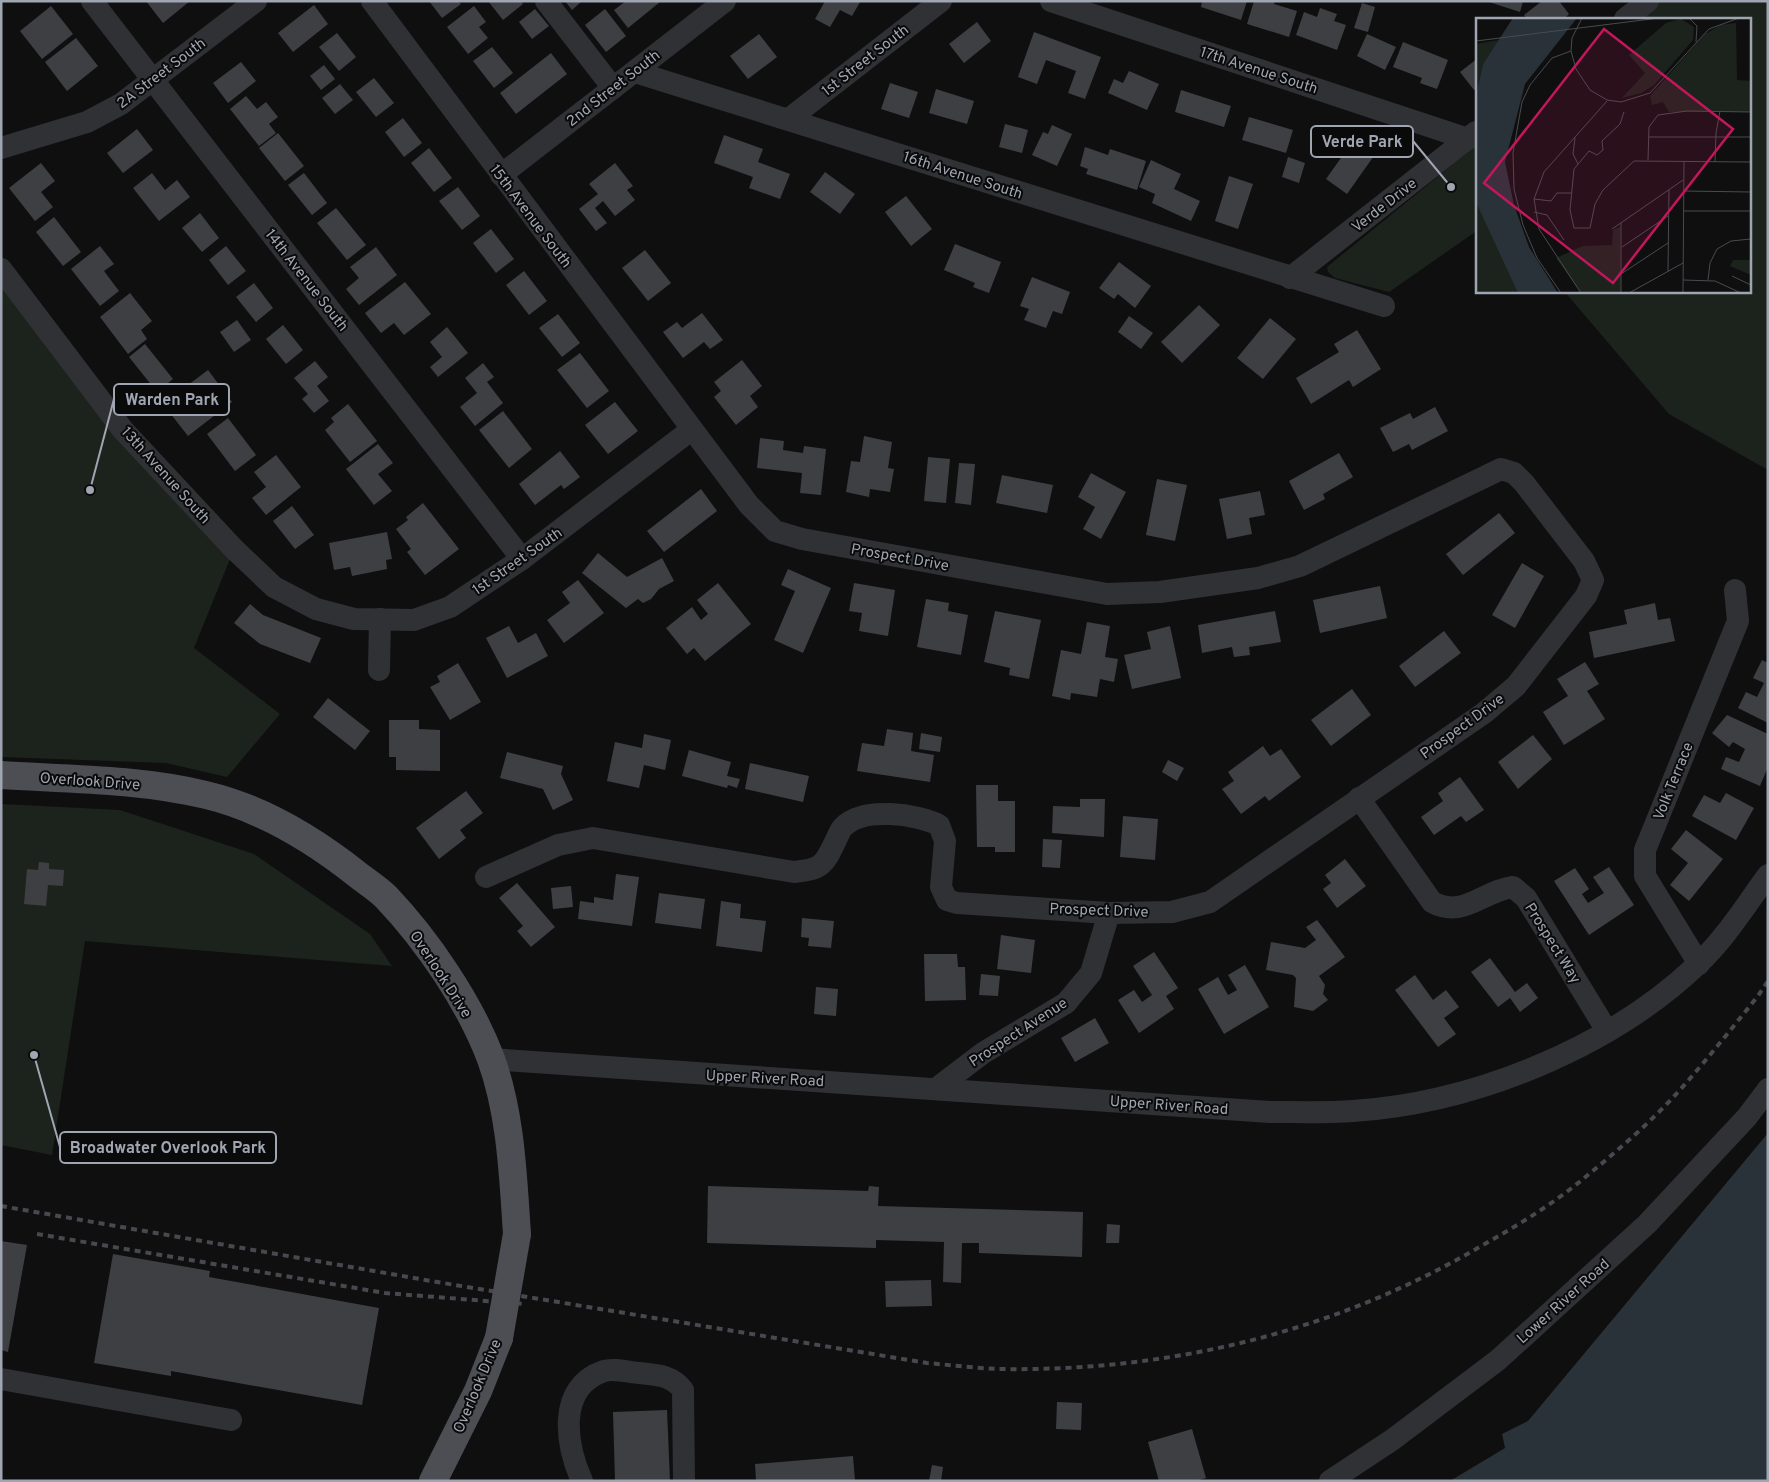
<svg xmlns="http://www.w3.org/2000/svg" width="1769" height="1482" font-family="Overpass,sans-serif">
	<rect width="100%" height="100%" fill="#0f0f10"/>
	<g fill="#1c231c">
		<path d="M1653 1H1768V470L1669 414 1564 291H1750V19H1631Z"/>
		<path d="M1478 144V230L1389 292 1335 278 1328 272 1327 267Z"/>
		<path d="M1 268 234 549 194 648 280 714 227 777 166 763 1 757Z"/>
		<path d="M1 804 120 810 254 854 370 934 392 966 85 941 52 1155 1 1145Z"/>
	</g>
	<path fill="#293238" d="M1768 1133V1481H1450L1505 1448 1502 1434 1528 1421Z"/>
	<g fill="#3e3f43">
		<path d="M146 1H190L163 23Z"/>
		<path d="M429 1H458L461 4 442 18Z"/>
		<path d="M488 1H521L523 4 503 20Z"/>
		<path d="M565 1H582L572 10Z"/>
		<path d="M626 1H659L660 2 628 28 614 10Z"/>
		<path d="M825 1H859L860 2 852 16 840 10 830 27 815 19Z"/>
		<path d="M1202 1H1247L1241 20 1201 7Z"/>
		<path d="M1254 1H1275L1274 4 1297 11 1289 37 1247 24Z"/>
		<path d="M1486 1H1523L1520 12Z"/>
		<path d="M1542 1H1559L1569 14 1564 19H1527L1524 15Z"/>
		<path d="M1362 3 1375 7 1368 32 1354 28Z"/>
		<path d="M314 5 328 24 293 52 278 33Z"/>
		<path d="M51 6 73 34 42 59 20 31Z"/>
		<path d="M474 6 486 22 479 27 488 38 468 54 447 27Z"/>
		<path d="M1320 8 1337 14 1334 21 1346 25 1337 50 1296 35 1304 12 1317 17Z"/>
		<path d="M535 9 549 26 532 39 519 22Z"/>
		<path d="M605 9 626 36 606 52 585 25Z"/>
		<path d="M977 22 991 41 964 63 949 44Z"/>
		<path d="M1034 32 1101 57 1085 99 1068 93 1076 71 1046 60 1037 84 1018 77Z"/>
		<path d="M337 33 356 57 339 71 319 47Z"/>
		<path d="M759 34 777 57 748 79 730 56Z"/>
		<path d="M1367 34 1396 47 1385 70 1357 56Z"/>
		<path d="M76 38 98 66 67 91 45 62Z"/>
		<path d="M1403 42 1448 60 1437 89 1420 83 1422 78 1393 67Z"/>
		<path d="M492 47 513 73 494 88 473 61Z"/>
		<path d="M551 53 567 74 516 114 500 93Z"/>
		<path d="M1478 58V87L1474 90 1460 72Z"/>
		<path d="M241 62 256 81 228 103 213 83Z"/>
		<path d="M324 65 335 79 321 90 310 76Z"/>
		<path d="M1129 71 1159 84 1147 110 1108 93 1114 79 1123 83Z"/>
		<path d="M374 78 394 103 376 117 356 92Z"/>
		<path d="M890 83 918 92 909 118 881 109Z"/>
		<path d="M340 84 353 100 335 114 322 98Z"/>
		<path d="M936 89 974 101 967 124 929 113Z"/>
		<path d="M1181 90 1231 106 1224 127 1175 112Z"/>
		<path d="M246 96 257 109 266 102 278 117 269 124 276 133 259 146 230 109Z"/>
		<path d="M1249 117 1293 130 1286 153 1242 140Z"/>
		<path d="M403 118 422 143 404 157 385 132Z"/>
		<path d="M1005 124 1028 130 1022 153 999 147Z"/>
		<path d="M1052 125 1072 134 1057 166 1032 155 1043 132 1048 134Z"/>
		<path d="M137 129 153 150 123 173 107 153Z"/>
		<path d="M278 133 304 166 285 181 259 148Z"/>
		<path d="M724 135 763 149 758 162 790 174 780 199 749 188 753 177 714 163Z"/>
		<path d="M1355 138 1376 153 1347 194 1326 179Z"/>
		<path d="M1085 147 1108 155 1110 149 1146 161 1137 190 1086 174 1088 169 1080 166Z"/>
		<path d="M429 148 452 178 434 192 411 163Z"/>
		<path d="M1288 157 1305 163 1299 183 1282 177Z"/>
		<path d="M1151 160 1181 174 1174 189 1200 201 1191 221 1152 203 1155 194 1139 187Z"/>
		<path d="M41 163 55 181 41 192 53 207 35 221 9 188Z"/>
		<path d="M615 163 633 186 627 190 635 200 615 216 603 201 595 208 607 223 596 231 579 209 598 194 589 184Z"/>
		<path d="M825 172 855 194 840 214 810 192Z"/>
		<path d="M152 173 165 190 177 180 190 197 159 221 133 188Z"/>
		<path d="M304 173 327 203 312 215 288 185Z"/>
		<path d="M1229 176 1253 184 1238 229 1215 221Z"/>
		<path d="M458 187 480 216 462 230 439 201Z"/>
		<path d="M906 196 932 229 911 246 885 212Z"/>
		<path d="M336 208 366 245 347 260 317 223Z"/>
		<path d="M200 213 219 238 202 252 182 228Z"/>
		<path d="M54 217 81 252 63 266 36 232Z"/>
		<path d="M491 229 514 259 496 273 473 243Z"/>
		<path d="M955 244 1001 262 989 293 973 287 975 283 944 270Z"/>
		<path d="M100 246 114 264 104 271 119 291 100 306 71 269Z"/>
		<path d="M226 246 246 271 228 285 209 260Z"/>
		<path d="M376 247 397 275 359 305 346 289 359 278 350 267Z"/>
		<path d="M645 250 671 283 648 301 622 268Z"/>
		<path d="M1119 262 1151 286 1135 308 1118 294 1114 299 1099 288Z"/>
		<path d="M524 271 547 301 529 315 506 285Z"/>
		<path d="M1032 277 1070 292 1062 314 1053 311 1046 328 1024 320 1029 309 1020 306Z"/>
		<path d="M405 282 431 314 404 335 394 323 381 333 365 313Z"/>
		<path d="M254 283 273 308 256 322 236 297Z"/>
		<path d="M130 293 152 321 141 330 147 339 128 354 100 317Z"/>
		<path d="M1199 305 1220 325 1182 363 1161 342Z"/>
		<path d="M702 313 723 340 710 349 704 342 683 358 663 332 677 322 682 328Z"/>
		<path d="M558 314 580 343 562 357 539 328Z"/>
		<path d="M1129 316 1153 333 1141 349 1118 332Z"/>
		<path d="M1270 318 1296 339 1263 379 1237 358Z"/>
		<path d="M237 320 251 340 234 352 220 332Z"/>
		<path d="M283 325 303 350 286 364 266 339Z"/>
		<path d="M447 327 468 353 438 377 430 367 442 357 430 342Z"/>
		<path d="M1357 330 1381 369 1353 387 1349 380 1311 404 1296 378 1339 352 1334 344Z"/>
		<path d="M145 344 173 379 157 392 129 357Z"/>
		<path d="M580 353 609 391 587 408 557 370Z"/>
		<path d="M742 360 762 386 750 396 758 407 736 425 714 397 721 391 714 382Z"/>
		<path d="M315 361 328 377 317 386 329 401 314 413 302 399 308 394 294 378Z"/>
		<path d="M483 363 494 377 487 382 503 403 475 426 460 407 477 393 465 378Z"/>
		<path d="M208 370 232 402 188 436 170 413 194 394 188 385Z"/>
		<path d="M615 402 638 431 608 454 585 425Z"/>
		<path d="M348 404 377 441 350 462 325 430 334 422 331 418Z"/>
		<path d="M1435 407 1448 431 1412 450 1409 444 1393 452 1380 428 1410 413 1413 419Z"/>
		<path d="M503 411 532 449 509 468 479 430Z"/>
		<path d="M228 418 256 455 235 471 207 434Z"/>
		<path d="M864 436 892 442 888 468 894 469 890 492 870 489 869 497 846 492 851 461 860 462Z"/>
		<path d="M760 438 784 441 783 450 803 453 804 446 826 449 821 495 800 493 802 473 757 468Z"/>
		<path d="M378 444 393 463 378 474 392 491 374 505 346 469Z"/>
		<path d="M560 451 580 477 564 489 561 485 535 505 519 484Z"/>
		<path d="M1339 453 1353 477 1323 494 1325 499 1304 510 1289 481Z"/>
		<path d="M276 455 301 487 266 515 252 498 266 487 254 472Z"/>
		<path d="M928 457 950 459 946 503 924 501Z"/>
		<path d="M959 463 975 464 971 505 955 503Z"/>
		<path d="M1091 473 1126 492 1101 539 1083 529 1095 507 1078 497Z"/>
		<path d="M1002 475 1053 485 1047 513 996 503Z"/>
		<path d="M1157 479 1187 485 1175 541 1146 535Z"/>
		<path d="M701 489 717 511 664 552 647 531Z"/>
		<path d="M1260 491 1265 515 1249 518 1252 534 1227 539 1219 499Z"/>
		<path d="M423 503 459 549 425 575 407 552 411 549 396 529 408 520 406 517Z"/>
		<path d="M292 506 314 535 295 549 273 521Z"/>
		<path d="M1499 513 1515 533 1463 575 1446 554Z"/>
		<path d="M387 532 392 559 386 560 387 569 352 576 350 567 334 570 329 543Z"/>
		<path d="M598 553 627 577 662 558 674 581 659 589 651 599 643 603 638 599 626 608 582 573Z"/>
		<path d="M1522 563 1544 576 1515 628 1492 615Z"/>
		<path d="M788 569 831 588 803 653 774 640 795 591 781 585Z"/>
		<path d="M578 580 604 613 564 643 547 620 570 603 562 592Z"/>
		<path d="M718 583 751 624 705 661 694 648 687 654 666 628 692 607 701 620 708 614 697 600Z"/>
		<path d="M854 583 895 590 888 636 859 631 862 613 849 611Z"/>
		<path d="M1380 586 1387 618 1320 633 1313 600Z"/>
		<path d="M926 599 949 603 948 611 968 615 961 655 917 647Z"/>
		<path d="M1655 603 1658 620 1670 618 1675 641 1594 658 1589 632 1627 624 1624 610Z"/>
		<path d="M250 604 263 615 321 638 310 663 260 644 234 623Z"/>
		<path d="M995 611 1041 620 1029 679 1009 675 1010 668 984 662Z"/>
		<path d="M1275 611 1281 642 1249 647 1250 655 1234 657 1232 647 1202 653 1198 625Z"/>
		<path d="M1087 622 1110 626 1105 657 1118 659 1114 682 1100 679 1097 697 1071 693 1070 700 1052 696 1061 650 1081 654Z"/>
		<path d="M509 626 518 643 536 633 548 656 507 678 486 638Z"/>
		<path d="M1170 626 1181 678 1132 689 1124 655 1151 649 1147 632Z"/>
		<path d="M1444 631 1461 653 1415 687 1399 666Z"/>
		<path d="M1762 660 1768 663V723L1738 708 1746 692 1757 697 1764 683 1753 678Z"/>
		<path d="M1585 662 1599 684 1587 691 1605 719 1564 745 1543 712 1568 696 1557 679Z"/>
		<path d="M458 663 481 702 450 720 430 687 440 682 437 676Z"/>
		<path d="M1352 689 1371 715 1331 746 1311 720Z"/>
		<path d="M328 698 370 731 355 750 313 717Z"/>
		<path d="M1727 715 1768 734V767L1760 786 1721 769 1726 757 1739 762 1745 749 1733 742 1729 747 1712 733Z"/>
		<path d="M389 720H419V729L440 730V771L396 770V757H389Z"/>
		<path d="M887 729 913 733 911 751 934 755 930 782 857 771 862 743 884 746Z"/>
		<path d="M921 733 942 737 940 752 919 749Z"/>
		<path d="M644 734 671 740 665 770 644 765 639 788 607 781 615 742 642 748Z"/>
		<path d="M1533 735 1552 759 1518 789 1498 762Z"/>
		<path d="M1263 746 1270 756 1281 749 1301 777 1269 801 1265 796 1241 814 1222 789 1234 781 1228 772Z"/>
		<path d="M689 750 731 762 727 776 740 779 737 788 728 785 727 788 682 776Z"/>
		<path d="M507 752 563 766 561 774 573 800 553 810 543 789 500 778Z"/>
		<path d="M1168 760 1184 768 1177 781 1162 772Z"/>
		<path d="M750 763 809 776 803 802 745 789Z"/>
		<path d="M1460 777 1484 810 1466 822 1461 816 1434 835 1421 817 1443 801 1438 793Z"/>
		<path d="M976 785H998V801H1015V852H995V847H977Z"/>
		<path d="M466 791 483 813 460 830 466 838 439 859 416 828Z"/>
		<path d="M1726 793 1754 808 1736 840 1692 816 1704 795 1720 803Z"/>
		<path d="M1080 799H1105L1104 837 1052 833 1053 806 1080 807Z"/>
		<path d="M1123 816 1158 819 1155 860 1120 857Z"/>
		<path d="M1686 830 1723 859 1689 901 1670 885 1688 863 1671 849Z"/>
		<path d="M1043 839 1062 840 1060 868 1042 867Z"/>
		<path d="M1345 859 1366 886 1337 908 1323 889 1331 883 1325 875Z"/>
		<path d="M39 862 49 863V869L64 870 63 886 48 885 46 906 24 904 27 869 38 870Z"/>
		<path d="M1609 867 1634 905 1589 935 1554 881 1575 868 1589 889 1582 894 1588 903 1604 893 1593 877Z"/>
		<path d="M616 874 639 877 632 926 578 919 580 901 594 903V897L613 900Z"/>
		<path d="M517 883 555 927 531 947 517 931 523 926 499 898Z"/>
		<path d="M571 886 573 907 553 909 551 888Z"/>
		<path d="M659 893 705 899 701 929 655 923Z"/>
		<path d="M721 901 741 904 740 918 766 921 762 952 716 946Z"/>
		<path d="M802 918 834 921 831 948 808 946 809 938 801 937Z"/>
		<path d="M1317 920 1345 957 1319 976 1325 985 1323 994 1328 1000 1313 1011 1294 1007 1296 978 1293 975 1266 970 1271 942 1305 948 1316 940 1306 927Z"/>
		<path d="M1001 935 1035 940 1031 973 997 969Z"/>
		<path d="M1154 952 1178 988 1166 996 1174 1009 1139 1033 1118 1000 1134 990 1142 1002 1152 995 1133 966Z"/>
		<path d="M924 954H957L958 967H965L966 1000 925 1001Z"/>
		<path d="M1490 958 1515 992 1527 983 1538 998 1520 1012 1510 998 1498 1007 1471 972Z"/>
		<path d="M1245 965 1269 1007 1224 1034 1198 989 1218 977 1228 995 1237 990 1228 975Z"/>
		<path d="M981 974 1000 976 998 996 979 995Z"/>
		<path d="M1415 975 1433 1000 1446 990 1459 1007 1444 1018 1456 1034 1438 1047 1395 990Z"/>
		<path d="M816 987 838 989 836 1016 814 1014Z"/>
		<path d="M1095 1018 1109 1043 1075 1062 1061 1038Z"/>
		<path d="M708 1186 868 1191 869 1186 879 1187 878 1206 1083 1212 1082 1257 979 1253V1243H962L961 1283 943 1282 944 1242 876 1240V1248L707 1243Z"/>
		<path d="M1107 1224 1120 1225 1119 1243H1106Z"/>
		<path d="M1 1241 27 1245 8 1352 1 1350Z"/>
		<path d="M113 1254 210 1271 209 1277 379 1308 362 1405 171 1371V1376L94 1363Z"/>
		<path d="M931 1280 932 1306 886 1307 885 1281Z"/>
		<path d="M1057 1402 1082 1403 1081 1430 1056 1429Z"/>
		<path d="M667 1410 670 1481H615L613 1412Z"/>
		<path d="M1192 1429 1206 1478 1195 1481H1159L1148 1442Z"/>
		<path d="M853 1456 855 1481H756L755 1464Z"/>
		<path d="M932 1465 943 1467 941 1481H929Z"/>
	</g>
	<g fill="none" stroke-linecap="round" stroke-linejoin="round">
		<g stroke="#303135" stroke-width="22">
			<path d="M92 1 522 559"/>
			<path d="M372 1 749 505 775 531 802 539 1107 594 1160 592 1258 578 1300 566 1501 469 1514 473 1524 483 1584 561 1593 580 1586 596 1516 686 1484 713 1210 902 1172 912 1109 913 957 903 947 900 941 887 945 841 939 825C917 814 863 806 843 827 840 830 838 836 836 840 824 865 823 869 794 872L593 838 558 845 486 877"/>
			<path d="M546 1 613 88"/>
			<path d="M1051 1 1468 139"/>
			<path d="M1625 19 1648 1"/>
			<path d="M635 72 1384 306"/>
			<path d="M789 119 941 1"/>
			<path d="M1 148 87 122 121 104 256 1"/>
			<path d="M501 175 725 1"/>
			<path d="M1 269 123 430 234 549 274 587 316 609 354 619 414 620 450 607 522 559 691 430"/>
			<path d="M1290 278 1476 132"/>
			<path d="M379 670 380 619"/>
			<path d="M1359 798 1432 902C1463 919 1482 891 1513 887L1526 898 1607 1031"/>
			<path d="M1699 964 1645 876V850L1738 621 1735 590"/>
			<path d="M490 1059 1270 1112C1297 1112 1326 1113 1353 1111 1474 1103 1610 1048 1698 964 1725 939 1746 905 1768 875"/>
			<path d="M937 1088 983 1053 1066 1003 1091 973 1109 913"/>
			<path d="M1 1379 231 1420"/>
			<path d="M582 1481C566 1445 556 1387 604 1371 613 1368 629 1372 639 1373 657 1375 672 1375 683 1390L684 1481"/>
			<path d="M1330 1481 1392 1440 1498 1360 1647 1224 1747 1117 1768 1089"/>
		</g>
		<g stroke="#4c4e54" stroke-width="28">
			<path d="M1 775C68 779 140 779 206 795 261 808 314 840 358 875 367 882 378 889 386 897 427 940 470 1003 491 1059 511 1114 513 1176 517 1234"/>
			<path d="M433 1481 478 1391 499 1338"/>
		</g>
		<g stroke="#47494e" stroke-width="4" stroke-dasharray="6 5" stroke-linecap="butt">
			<path d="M1 1206 437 1282 927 1363C951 1365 975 1368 998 1369 1170 1372 1335 1332 1483 1245 1518 1225 1553 1204 1583 1179 1616 1152 1650 1123 1678 1092 1706 1061 1732 1028 1758 996L1768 981"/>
			<path d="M37 1234 385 1293 524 1304"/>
		</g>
		<path stroke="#4c4e54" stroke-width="28" d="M499 1338 517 1234"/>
	</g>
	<g text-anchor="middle" stroke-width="4" stroke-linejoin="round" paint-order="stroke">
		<g font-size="15" fill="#a0a6b1" stroke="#0a0a0b">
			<text transform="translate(865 60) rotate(-38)" y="5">1st Street South</text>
			<text transform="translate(1259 70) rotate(18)" y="5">17th Avenue South</text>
			<text transform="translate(161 73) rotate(-37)" y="5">2A Street South</text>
			<text transform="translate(613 88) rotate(-38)" y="5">2nd Street South</text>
			<text transform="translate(963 175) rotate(18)" y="5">16th Avenue South</text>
			<text transform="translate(1384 205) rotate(-38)" y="5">Verde Drive</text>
			<text transform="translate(531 216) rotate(53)" y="5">15th Avenue South</text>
			<text transform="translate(307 280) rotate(52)" y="5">14th Avenue South</text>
			<text transform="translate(166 475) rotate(48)" y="5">13th Avenue South</text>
			<text transform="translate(900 557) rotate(10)" y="5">Prospect Drive</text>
			<text transform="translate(517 561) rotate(-35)" y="5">1st Street South</text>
			<text transform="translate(1462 726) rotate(-36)" y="5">Prospect Drive</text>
			<text transform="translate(90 781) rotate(4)" y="5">Overlook Drive</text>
			<text transform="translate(1673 781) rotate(-68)" y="5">Volk Terrace</text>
			<text transform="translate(1099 910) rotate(2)" y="5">Prospect Drive</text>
			<text transform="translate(1553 943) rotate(58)" y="5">Prospect Way</text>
			<text transform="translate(441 974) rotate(57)" y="5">Overlook Drive</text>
			<text transform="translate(1018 1032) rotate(-33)" y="5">Prospect Avenue</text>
			<text transform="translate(765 1078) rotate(3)" y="5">Upper River Road</text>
			<text transform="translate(1169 1105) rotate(4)" y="5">Upper River Road</text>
			<text transform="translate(1563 1301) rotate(-42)" y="5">Lower River Road</text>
			<text transform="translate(477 1386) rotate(-67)" y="5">Overlook Drive</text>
		</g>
	</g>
	<g transform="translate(1476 18)">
		<rect width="275" height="275" fill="#0f0f10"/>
		<path d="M205 1 218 9 217 22 178 67 165 75 146 80 169 55 153 37 190 5ZM260 5 261 62 275 63V94H193L187 84 176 87 174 78 229 16 245 7ZM23 22 7 46 0 77V26ZM1 182 31 247 42 275H0ZM144 209 145 275H105L80 240 107 228 136 227 137 212ZM257 242H275V257L254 248Z" fill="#1c231c"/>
		<path d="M37 0H101L49 66 29 144 38 187 53 229 82 275H42L0 184V77L7 46Z" fill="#293238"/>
		<path fill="none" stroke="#494b50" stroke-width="1" d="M106 0 96 20 95 33 100 51 114 72 131 82 145 84 174 75 233 11 263 0M213 0 221 8 220 24M0 23 183 0M148 94 144 106 126 123 127 132 121 137 113 133 98 151 94 192 98 210H114L119 186 127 172 158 143 275 144M173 119H275M99 120 97 136 102 146M172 142 173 109 182 97 211 93 275 94M239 144 240 115 244 93M208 173 275 174M58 181 75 183 81 175H95M207 193H275M58 194 71 197 88 222M136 211 207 162M146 229 192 198M192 253 193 172M145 256 192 225M256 258 275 267M207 262 239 263 265 275M232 262 234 245 241 231 255 223 275 221M85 275 61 240 47 207 38 171 37 135 46 84 54 67 76 40 95 33M105 275 63 211 58 181 68 154 131 83M145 275V205M153 275 207 245M207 275 208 143"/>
		<path fill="#c2185b" fill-opacity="0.15" stroke="#c2185b" stroke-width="2.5" d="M128 11 257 111 137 265 8 165Z"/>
		<rect width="275" height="275" fill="none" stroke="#a0a6b1" stroke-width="2.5"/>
	</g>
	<path fill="none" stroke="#a0a6b1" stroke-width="2" d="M1451 187L1413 141M90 490L114 399M34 1055L60 1147"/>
	<g fill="#a0a6b1" stroke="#0a0a0b" stroke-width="2">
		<circle cx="1451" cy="187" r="5"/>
		<circle cx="90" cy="490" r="5"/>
		<circle cx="34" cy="1055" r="5"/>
	</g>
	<g fill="#0a0a0b" stroke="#a0a6b1" stroke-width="2">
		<rect x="1311" y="126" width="102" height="31" rx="5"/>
		<rect x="114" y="384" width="115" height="31" rx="5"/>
		<rect x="60" y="1132" width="216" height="31" rx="5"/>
	</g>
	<g font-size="16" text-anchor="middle" font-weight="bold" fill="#a0a6b1">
		<text x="1362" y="147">Verde Park</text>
		<text x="172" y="405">Warden Park</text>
		<text x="168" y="1153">Broadwater Overlook Park</text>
	</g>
	<rect width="1769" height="1482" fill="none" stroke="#a0a6b1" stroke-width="5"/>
</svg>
